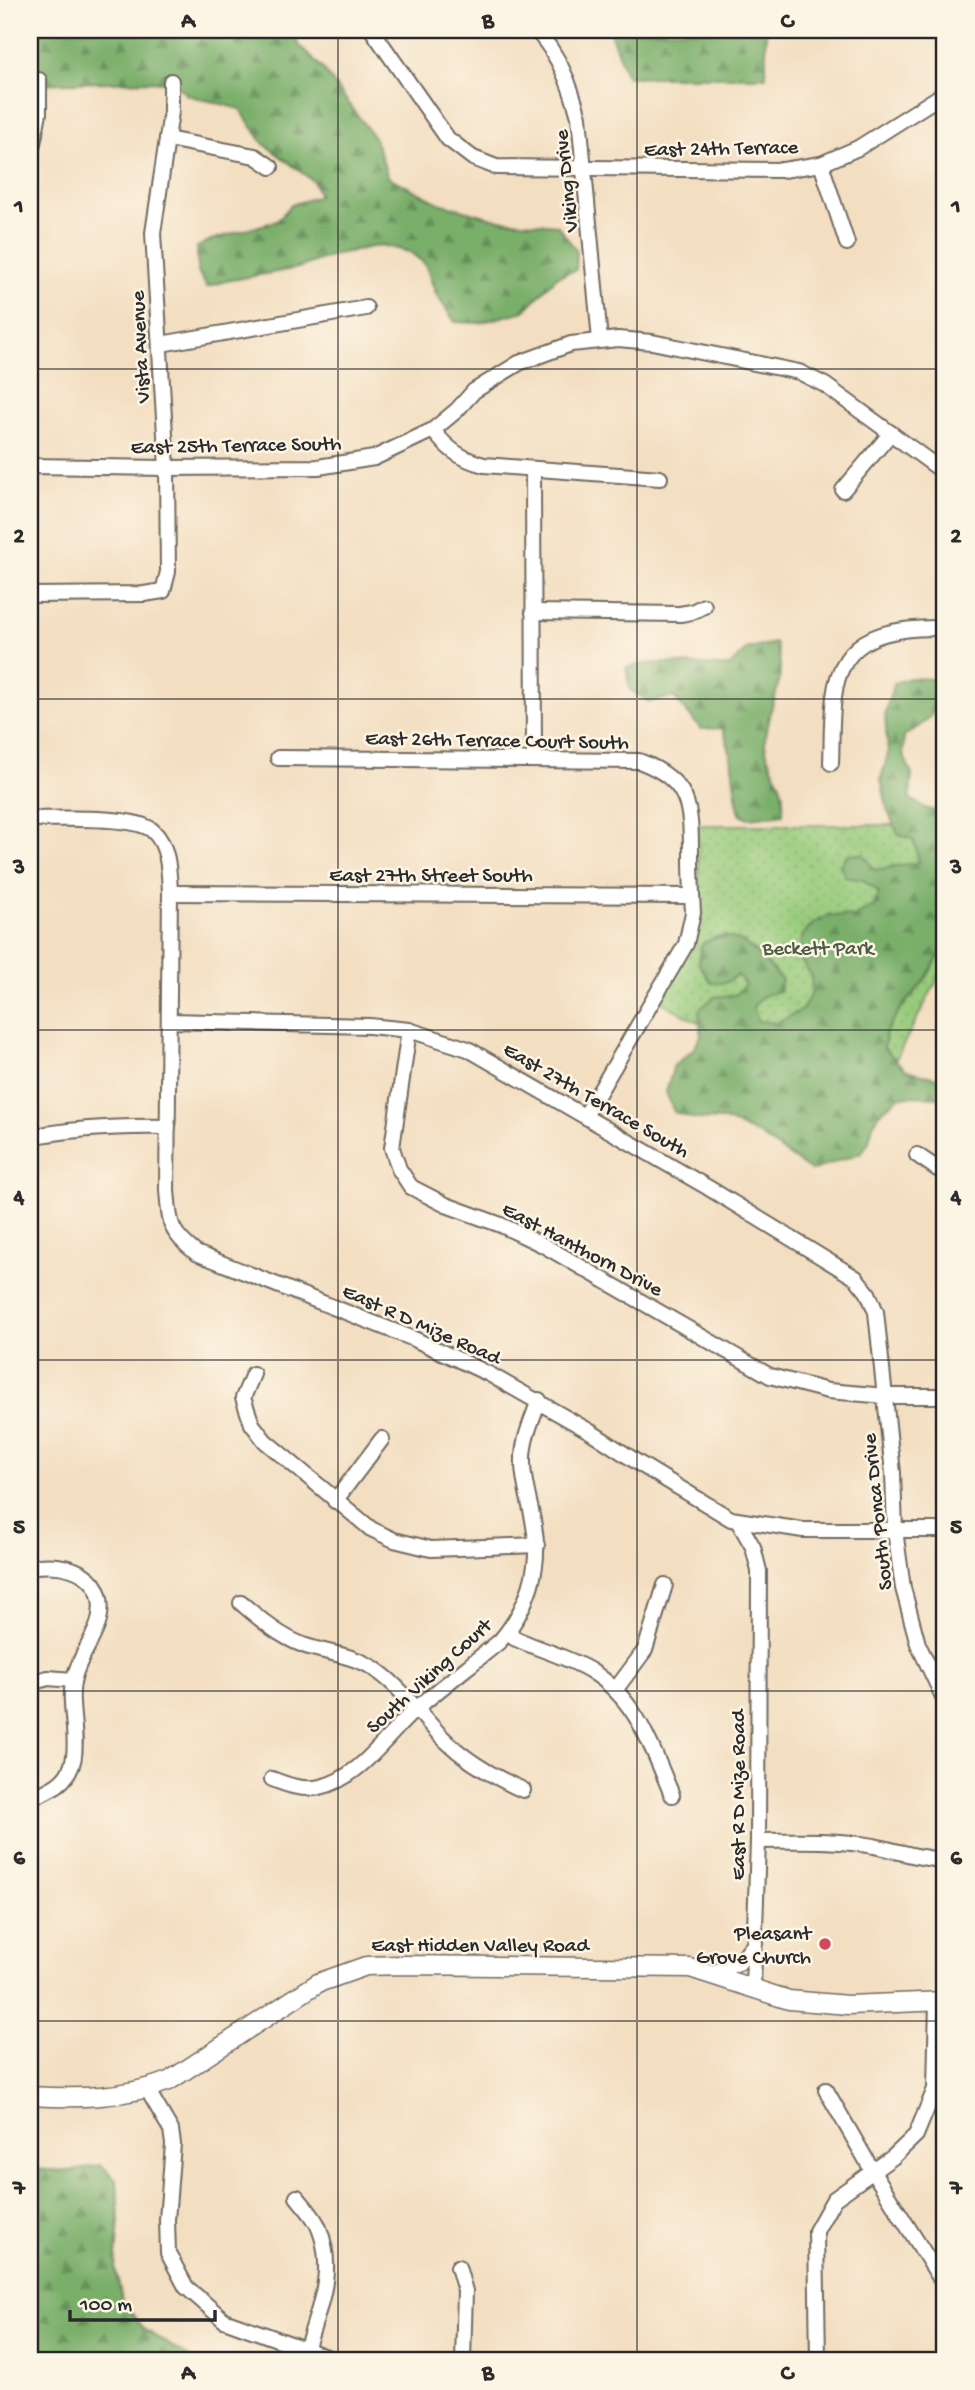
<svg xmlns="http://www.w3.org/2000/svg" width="975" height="2390" font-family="'Gochi Hand',sans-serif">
	<defs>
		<pattern id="grass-dots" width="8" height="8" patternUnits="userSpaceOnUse" patternTransform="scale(1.75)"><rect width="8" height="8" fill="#98cb7b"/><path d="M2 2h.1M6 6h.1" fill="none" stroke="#83ae6a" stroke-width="1.8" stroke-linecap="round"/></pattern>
		<pattern id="forest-firs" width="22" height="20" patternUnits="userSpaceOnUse" patternTransform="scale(1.75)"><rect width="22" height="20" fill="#7aaf6b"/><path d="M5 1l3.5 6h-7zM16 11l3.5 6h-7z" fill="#648f58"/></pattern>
	</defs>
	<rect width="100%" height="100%" fill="#fcf5e5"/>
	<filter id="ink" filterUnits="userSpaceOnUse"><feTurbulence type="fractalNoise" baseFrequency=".0143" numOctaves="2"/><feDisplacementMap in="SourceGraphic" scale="14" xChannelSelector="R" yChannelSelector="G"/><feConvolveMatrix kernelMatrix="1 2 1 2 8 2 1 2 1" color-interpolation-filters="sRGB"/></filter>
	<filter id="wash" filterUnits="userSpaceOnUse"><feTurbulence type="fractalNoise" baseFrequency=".00686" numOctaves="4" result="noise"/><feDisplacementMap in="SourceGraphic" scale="28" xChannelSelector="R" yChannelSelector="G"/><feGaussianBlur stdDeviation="1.57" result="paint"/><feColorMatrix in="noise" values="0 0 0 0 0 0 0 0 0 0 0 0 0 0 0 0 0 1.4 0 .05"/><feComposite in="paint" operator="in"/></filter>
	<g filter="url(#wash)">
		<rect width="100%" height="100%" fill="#f3dec1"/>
		<path fill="url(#grass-dots)" stroke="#627b53" stroke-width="2" d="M698 825H904L945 829V965L866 1116 660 1001 699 909Z"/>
		<g fill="url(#forest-firs)" stroke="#526d4b" stroke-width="2">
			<path d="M30 30H231L241 41 252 33V30H293L298 44 323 69 375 139 388 177 439 203 500 220 557 225 577 251 576 270 558 276 524 311 479 323 455 322 436 294 425 264 410 252 381 245 333 255 298 268 226 281 207 287 198 272 197 247 211 240 277 221 291 205 319 196 313 181 263 143 240 109 187 95 174 83 151 81 30 84Z"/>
			<path d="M609 30H766V77H627Z"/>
			<path d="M775 643C790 683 767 702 765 740 764 756 776 772 781 787 784 795 783 806 783 814L749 818 740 814C732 785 735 756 722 728L701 729 674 697 649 702 630 690 626 668C659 658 695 667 730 666L747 649Z"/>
			<path d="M910 678 933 679 942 690C936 716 926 723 904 736L903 754 912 774 910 798 925 808 945 814V946L925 980 898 1012 886 1032 884 1048 906 1070 945 1080V1097L900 1096 881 1112 873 1125 868 1144 860 1153 811 1171 759 1135 725 1120 695 1119 674 1112 666 1092 674 1065 693 1050 701 1036 699 1010 714 997 735 995 745 985 738 975 725 983H711L699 964 701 946C731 918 762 958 782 980L779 991 763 996 753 1007 758 1021 777 1023 802 1010 812 992 811 975 800 959 801 937 814 923 829 915 854 917 874 906 879 892 863 880 845 877 840 865 848 854H863L875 870 919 862 914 840 898 834 888 812 881 779 888 754 885 713 894 683Z"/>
			<path d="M101 2165 117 2180 119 2222 115 2268 122 2300 143 2328 193 2360H30V2169L69 2171Z"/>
		</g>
	</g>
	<g filter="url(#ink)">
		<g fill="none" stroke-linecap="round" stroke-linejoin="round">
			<defs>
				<g id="minor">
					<path d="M372 30 448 139 473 158 496 167 783 170 821 164 858 148 945 93"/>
					<path d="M536 30C559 55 570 84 579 117L600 340"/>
					<path d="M939 30 945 39"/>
					<path d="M167 139 255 156 271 167"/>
					<path d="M30 159 39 113V80"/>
					<path d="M821 164 847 243"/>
					<path d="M161 344 366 308"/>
					<path d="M433 430C447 449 461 459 484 465L660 478"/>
					<path d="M30 466 167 468 318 467 374 458 433 430 457 410 474 391 519 363 571 344 618 339 652 342 799 372 825 385 945 473"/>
					<path d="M533 470 534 759"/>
					<path d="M843 490 891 433"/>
					<path d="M30 595 144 594 163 591 168 572 167 468 153 233 171 112V81"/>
					<path d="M533 612 680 614 692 612 704 606"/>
					<path d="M278 758 639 761C692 781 691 808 691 858 691 876 692 895 693 913L686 944 585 1116"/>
					<path d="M831 763C832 741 831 719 834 697 841 633 893 627 945 628"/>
					<path d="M30 819C55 819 137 815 153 831 169 846 169 872 170 893L167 1190C170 1223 168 1231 196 1253L414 1339 489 1374 591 1432 640 1464 731 1519 803 1530H945"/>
					<path d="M170 893 692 896"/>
					<path d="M170 1021 369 1026 409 1030 468 1049 707 1187 856 1278 868 1293 876 1312 893 1473 895 1530 903 1588 918 1644 945 1701"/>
					<path d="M409 1030 392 1148 399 1169 411 1187 446 1205 501 1225 543 1245 770 1376 828 1391 886 1396H945"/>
					<path d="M30 1137C76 1128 121 1126 168 1127"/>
					<path d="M917 1155 945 1174"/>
					<path d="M253 1374 243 1398 252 1424 265 1441 371 1529 394 1540 431 1549 537 1545"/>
					<path d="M335 1501 382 1439"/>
					<path d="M738 1521 753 1547 759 1571 758 1841 753 1987"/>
					<path d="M30 1567C69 1560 112 1576 98 1624 92 1642 79 1658 74 1678 64 1714 94 1768 50 1789 43 1793 38 1796 30 1795"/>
					<path d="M241 1603C260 1619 279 1636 303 1645 325 1653 349 1654 370 1666 401 1685 420 1716 446 1741 469 1763 494 1777 523 1790"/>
					<path d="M509 1631 514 1638 521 1641C544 1651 570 1658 591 1671 637 1699 652 1748 672 1795"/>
					<path d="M30 1683 48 1678 73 1680"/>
					<path d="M616 1689 645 1650 665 1585"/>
					<path d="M272 1779C287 1785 304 1791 320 1787 361 1778 386 1735 416 1709 443 1686 472 1664 500 1641 527 1610 542 1567 534 1526 531 1505 523 1484 523 1463 522 1441 532 1420 539 1400"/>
					<path d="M758 1841C797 1841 836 1839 874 1846 898 1851 921 1859 945 1860"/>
					<path d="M712 1973 739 1963 755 1943"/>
					<path d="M147 2089 171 2130 173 2144 167 2220 168 2253 186 2287 224 2320 335 2360"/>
					<path d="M826 2090 872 2170 945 2286"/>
					<path d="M297 2197C304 2206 315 2217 319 2228 336 2271 319 2308 306 2350"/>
					<path d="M458 2267 465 2291 463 2360"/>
					<path d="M818 2360 816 2231 834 2199 893 2157 916 2135 935 2089 937 2001"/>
				</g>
				<path id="major" d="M30 2096C78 2099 124 2098 169 2081L318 1983 366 1966 403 1965 690 1968 789 2000 848 2005 945 2001"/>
			</defs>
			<use href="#minor" stroke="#716a60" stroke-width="18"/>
			<use href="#major" stroke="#716a60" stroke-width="21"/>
			<use href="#minor" stroke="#fff" stroke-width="14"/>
			<use href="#major" stroke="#fff" stroke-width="18"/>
		</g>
	</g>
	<path fill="none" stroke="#2b2b2b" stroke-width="2" stroke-opacity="0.55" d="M338 30V2360M637 30V2360M30 369H945M30 699H945M30 1030H945M30 1360H945M30 1691H945M30 2021H945"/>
	<circle fill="#d1495b" stroke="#fcf5e5" stroke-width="2.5" cx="825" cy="1944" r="7"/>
	<g text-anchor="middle" stroke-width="5" stroke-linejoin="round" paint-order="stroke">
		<g font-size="21" fill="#2b2b2b" stroke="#fcf5e5">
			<text transform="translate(721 147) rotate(-1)" y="7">East 24th Terrace</text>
			<text transform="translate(565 181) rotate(-96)" y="7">Viking Drive</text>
			<text transform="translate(139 347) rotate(-93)" y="7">Vista Avenue</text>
			<text transform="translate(236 444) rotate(-1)" y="7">East 25th Terrace South</text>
			<text transform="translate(497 739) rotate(1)" y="7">East 26th Terrace Court South</text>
			<text x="431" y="881">East 27th Street South</text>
			<text transform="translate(597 1099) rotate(30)" y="7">East 27th Terrace South</text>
			<text transform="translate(583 1248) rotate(28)" y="7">East Hanthorn Drive</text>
			<text transform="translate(422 1323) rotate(24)" y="7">East R D Mize Road</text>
			<text transform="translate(876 1512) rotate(-96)" y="7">South Ponca Drive</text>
			<text transform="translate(428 1675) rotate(-42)" y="7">South Viking Court</text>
			<text transform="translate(737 1795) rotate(-90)" y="7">East R D Mize Road</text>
			<text x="480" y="1951">East Hidden Valley Road</text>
		</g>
		<g font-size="21" fill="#4c5b43" stroke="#fcf5e5">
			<text x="818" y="954">Beckett Park</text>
		</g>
		<g font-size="21" fill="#2b2b2b" stroke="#fcf5e5" text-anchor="end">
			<text x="811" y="1939">Pleasant<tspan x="811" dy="24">Grove Church</tspan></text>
		</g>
	</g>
	<rect width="975" height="2390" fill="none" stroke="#fcf5e5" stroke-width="77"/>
	<path d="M70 2310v10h145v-10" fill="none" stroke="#2b2b2b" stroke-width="3.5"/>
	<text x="80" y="2310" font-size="21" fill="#2b2b2b" stroke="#fcf5e5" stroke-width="5" paint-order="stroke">100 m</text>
	<rect x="38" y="38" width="898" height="2314" fill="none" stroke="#2b2b2b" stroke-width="2.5"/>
	<g font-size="23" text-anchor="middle" font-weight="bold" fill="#2b2b2b">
		<text x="188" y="27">A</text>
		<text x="488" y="27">B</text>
		<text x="787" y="27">C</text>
		<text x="19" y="212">1</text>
		<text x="956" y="212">1</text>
		<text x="19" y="542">2</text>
		<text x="956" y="542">2</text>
		<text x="19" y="873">3</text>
		<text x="956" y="873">3</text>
		<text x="19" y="1203">4</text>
		<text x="956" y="1203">4</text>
		<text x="19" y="1533">5</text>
		<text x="956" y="1533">5</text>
		<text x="19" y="1864">6</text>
		<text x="956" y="1864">6</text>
		<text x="19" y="2194">7</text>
		<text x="956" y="2194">7</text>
		<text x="188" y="2379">A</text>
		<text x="488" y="2379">B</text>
		<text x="787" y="2379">C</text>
	</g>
</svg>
